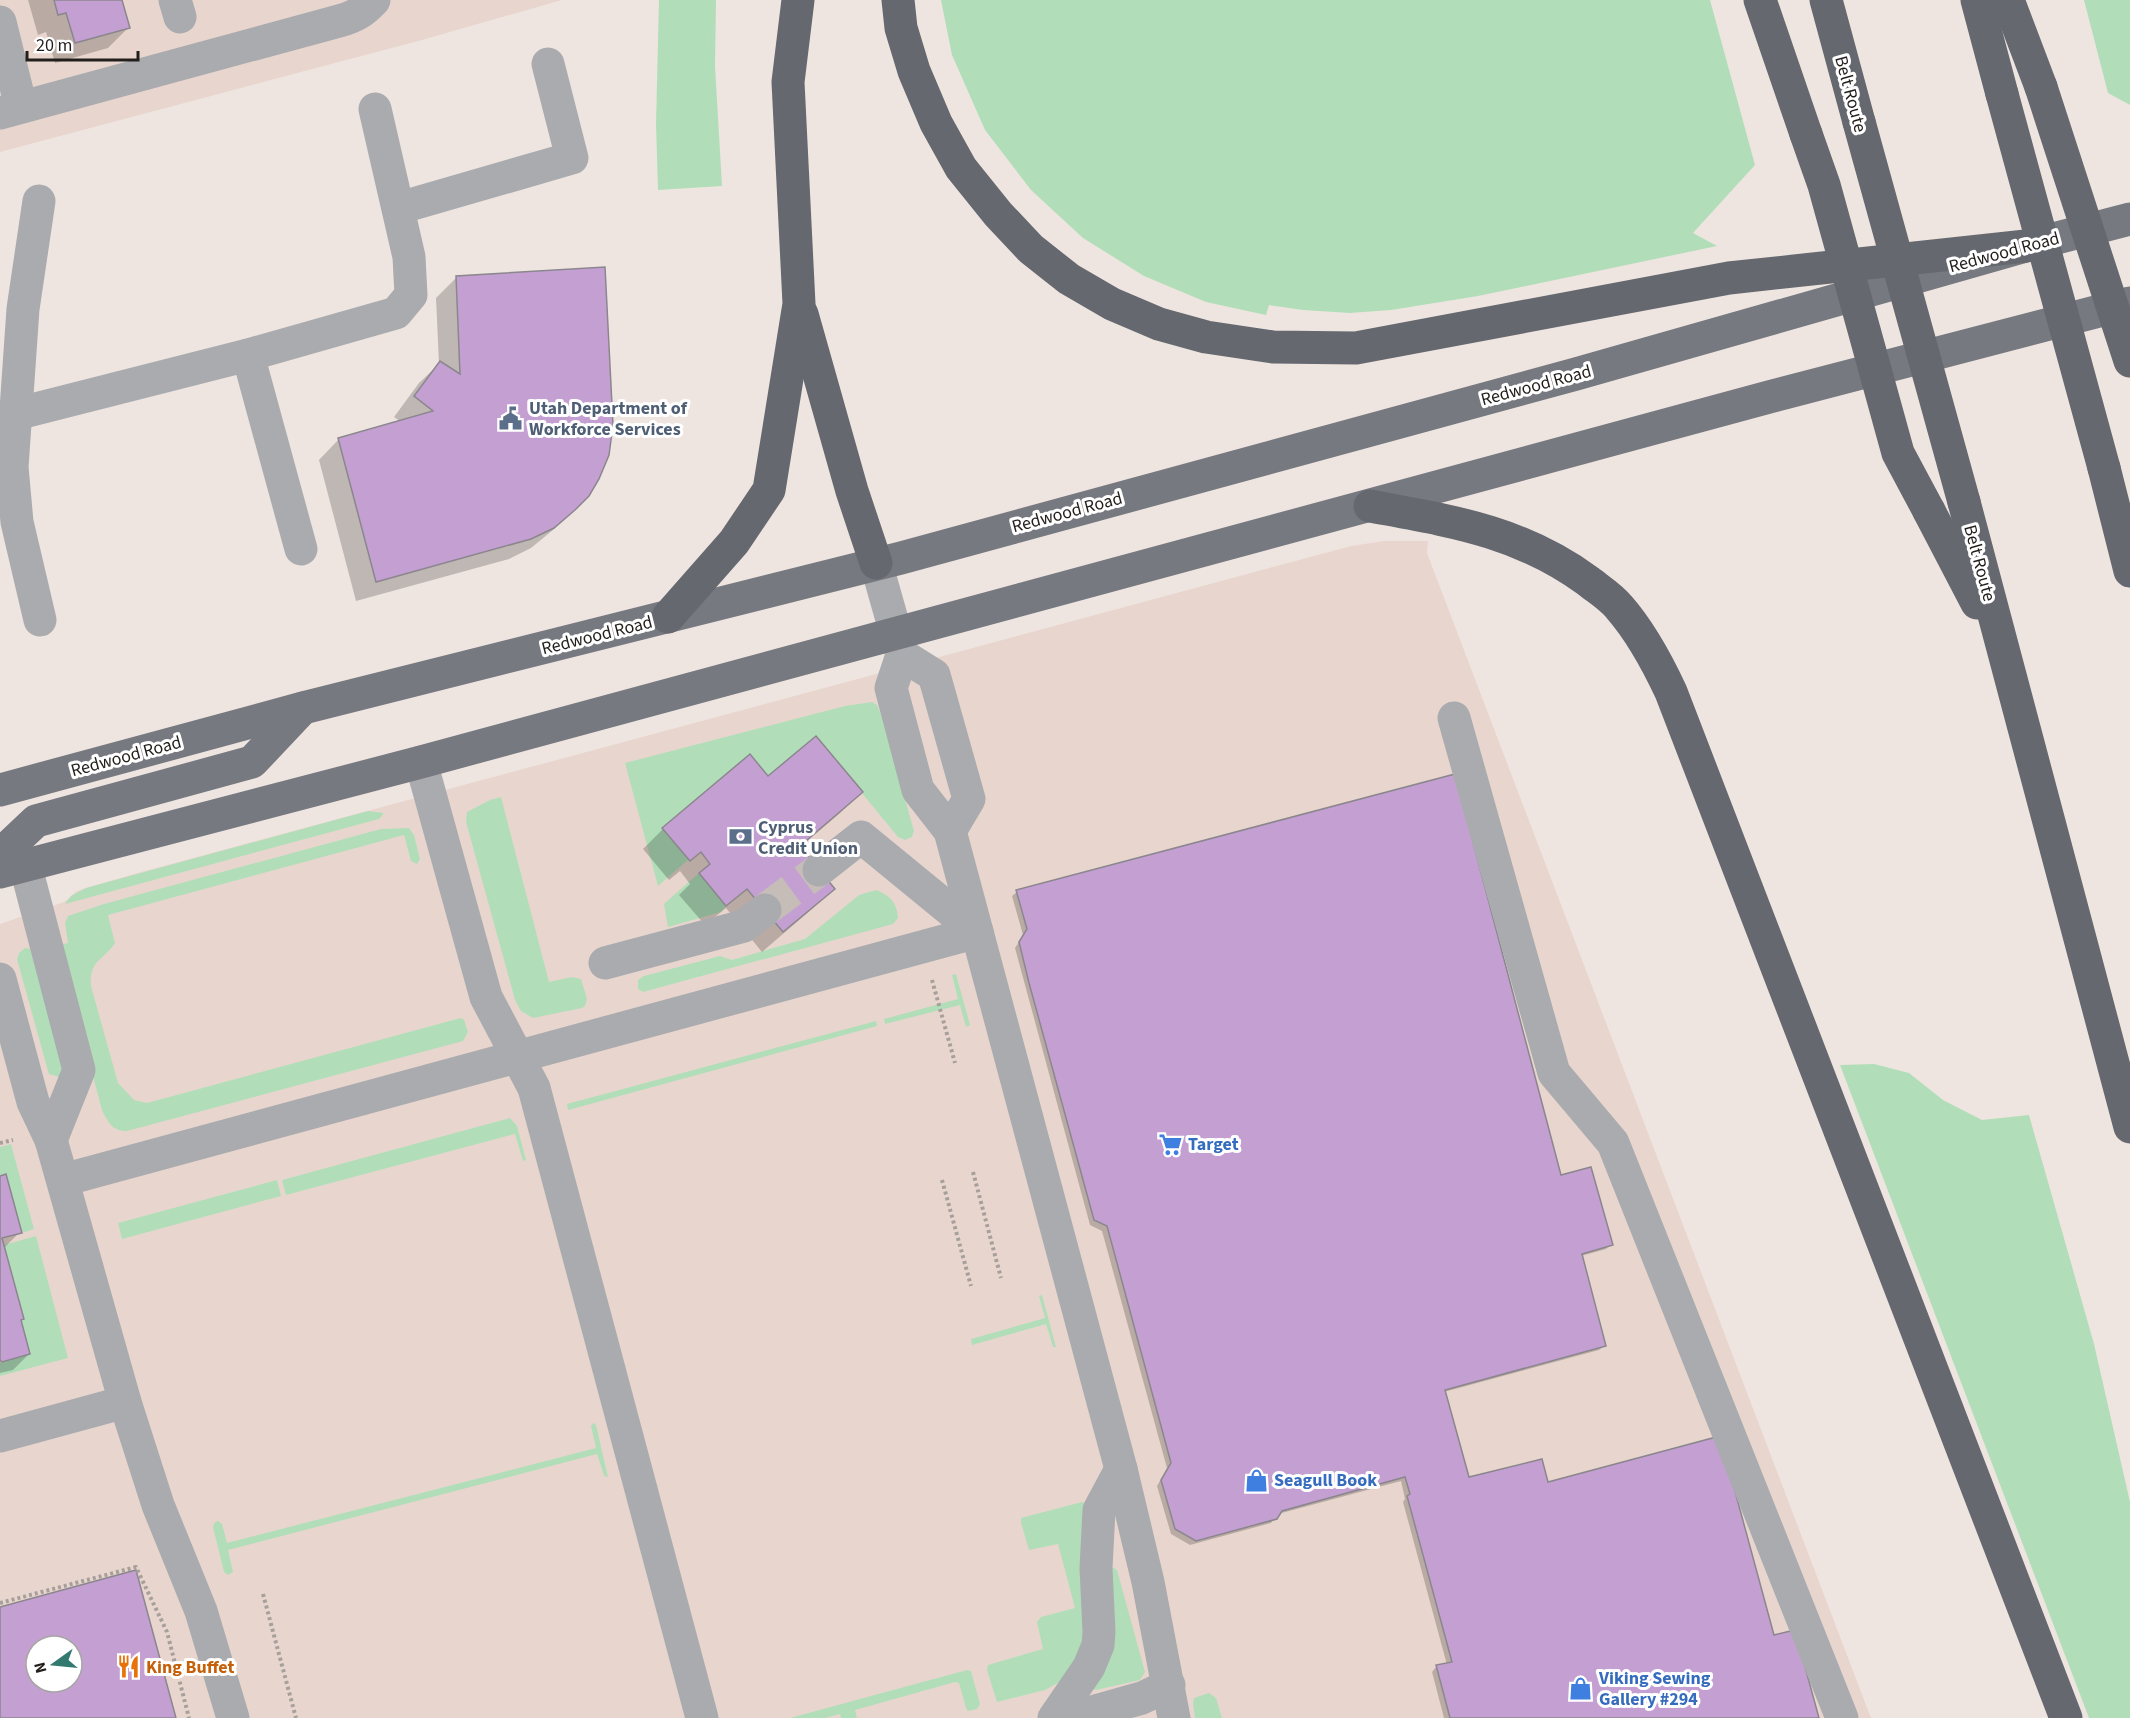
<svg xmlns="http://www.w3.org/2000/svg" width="2130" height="1718" font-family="'Source Sans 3',sans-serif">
	<rect width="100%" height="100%" fill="#efe5e0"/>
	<g fill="#e8d6ce" fill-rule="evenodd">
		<path d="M0 0H562L422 40 0 152Z"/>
		<path d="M1384 541H1428L1427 553 1871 1718H0V924L64 902 77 891 86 888 141 872 1351 546ZM36 1646H72V1682H36Z"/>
	</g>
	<g fill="#b1deb9">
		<path d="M659 0H716L715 66 722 186 658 190 656 124Z"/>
		<path d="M941 0H1710L1755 165 1693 233 1717 246 1478 296 1391 310 1350 313 1303 310 1269 305 1266 315 1206 302 1144 276 1083 238 1031 190 985 130 952 55Z"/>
		<path d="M2084 0H2130V105L2108 93Z"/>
		<path d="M872 702 877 705 882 717 914 831 912 837 905 840 898 837 815 736 768 776 750 754 663 827 689 859 658 886 625 763 845 706Z"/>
		<path d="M501 797 549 982 572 977 581 979 587 999 585 1006 582 1008 533 1018 521 1011 515 1000 466 822 467 812 490 800Z"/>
		<path d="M368 811 384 813 379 819 65 904 71 896 86 888Z"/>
		<path d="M409 828 414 835 420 859 417 864 411 861 404 835 108 915 115 943C103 961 89 960 91 986L118 1083 134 1100 147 1103 457 1019 461 1018 464 1020 468 1032 463 1041 127 1131C113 1132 107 1121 102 1110L58 945 68 943 65 923 68 916 104 904 381 829Z"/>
		<path d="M699 873 726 906 721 912 668 927 664 904Z"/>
		<path d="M876 890C890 895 897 903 898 918L893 924 643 992 638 989V980L644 976 720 956 732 960 805 939 859 895Z"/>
		<path d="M25 948 32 949 66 1066 59 1077 49 1074 48 1071 17 959 19 953Z"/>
		<path d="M956 974 970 1025 966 1027 960 1005 885 1024 884 1019 958 999 952 975Z"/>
		<path d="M876 1021 877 1026 568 1110 567 1104Z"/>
		<path d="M1874 1064 1909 1073 1943 1100 1982 1120 2029 1115 2094 1344 2130 1502V1718H2089L1840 1065Z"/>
		<path d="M510 1118 517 1126 526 1160 523 1161 515 1134 286 1195 282 1180Z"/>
		<path d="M11 1144 34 1229 22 1233 6 1174 0 1176V1147Z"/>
		<path d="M277 1180 281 1196 122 1239 118 1223Z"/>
		<path d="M36 1236 68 1358 0 1376V1363L30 1354 21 1320 24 1319 4 1245Z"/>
		<path d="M1042 1295 1056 1347H1053L1046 1324 972 1345 971 1339 1045 1318 1039 1296Z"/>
		<path d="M593 1423 596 1425 608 1477 604 1476 597 1454 228 1550 233 1572 228 1575 224 1572 213 1527 215 1522 218 1521 222 1524 227 1543 596 1448 591 1426Z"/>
		<path d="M1082 1502 1086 1504 1089 1633 1065 1679 1045 1690 997 1702 987 1670 988 1665 1043 1649 1037 1622 1041 1617 1075 1608 1058 1544 1029 1550 1021 1523V1518Z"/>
		<path d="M1112 1567 1117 1570 1145 1672 1140 1680 1096 1690 1093 1689Z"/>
		<path d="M967 1670 971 1671 980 1704 977 1709 968 1711 966 1708 959 1683 955 1682 855 1710 857 1718H841L840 1714 825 1718H790Z"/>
		<path d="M1209 1693 1216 1698 1222 1718H1195L1193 1704 1194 1698Z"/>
	</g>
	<g fill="#0003">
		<path d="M28 0H121L129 27 108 48 55 63 46 32 38 35Z"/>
		<path d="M457 277 574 509 553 530 531 548 509 559 356 601 319 460 339 439 401 422 394 417 419 383 439 364 436 298Z"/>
		<path d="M768 778 861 792 840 813 799 848 833 888 812 909 762 952 726 908 705 925 679 895 690 884 680 871 669 880 643 849 663 829Z"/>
		<path d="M1017 892 1560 1177 1611 1244 1606 1249 1581 1256 1604 1346 1599 1350 1444 1392 1468 1479 1547 1484 1773 1637 1817 1718H1444L1432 1672 1436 1667 1447 1665 1403 1502 1405 1499 1401 1481 1278 1514 1271 1523 1190 1545 1171 1534 1157 1486 1167 1468 1102 1231 1090 1225 1015 948 1023 935 1012 896Z"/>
		<path d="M0 1177 20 1232 4 1248 23 1319 20 1321 29 1354 13 1370 0 1373Z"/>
	</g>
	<g fill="#c4a0d2" stroke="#8b868e" stroke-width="1.5" fill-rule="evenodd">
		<path d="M54 0H122L130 28 75 43 66 13 58 15Z"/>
		<path d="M605 267 613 425 609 455 599 479 589 496 575 510 554 528 531 539 376 582 338 438 433 411 414 396 440 361 460 374 456 276Z"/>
		<path d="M816 736 863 792 800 846 835 889 783 932 747 889 726 906 699 873 710 864 701 852 690 861 662 828 750 754 768 776Z"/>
		<path d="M1455 774 1561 1175 1591 1167 1613 1245 1582 1254 1606 1346 1445 1390 1469 1477 1542 1459 1548 1482 1720 1436 1774 1635 1795 1630 1819 1718H1450L1436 1665 1452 1662 1407 1496 1410 1494 1405 1477 1282 1511 1277 1519 1196 1541 1175 1529 1161 1480 1171 1463 1107 1226 1094 1220 1029 983 1019 942 1027 929 1016 890Z"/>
		<path d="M6 1174 22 1233 2 1238 24 1319 21 1320 30 1354 2 1362 0 1360V1176Z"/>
		<path d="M136 1570 176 1718H0V1607ZM36 1646H72V1682H36Z"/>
	</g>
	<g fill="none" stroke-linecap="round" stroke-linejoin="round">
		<path stroke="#c6bdb9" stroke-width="33" stroke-dasharray="33 16" stroke-linecap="butt" d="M765 910 819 870"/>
		<g stroke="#a79f9b" stroke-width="4" stroke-dasharray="3 3" stroke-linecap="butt">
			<path d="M932 980 955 1063"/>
			<path d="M0 1143 13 1140"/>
			<path d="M973 1172 1001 1278"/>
			<path d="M942 1180 971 1286"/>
			<path d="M263 1594 296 1718"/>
			<path d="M0 1603 136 1567 167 1632 189 1718"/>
		</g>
		<g stroke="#aaabaf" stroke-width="33">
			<path d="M175 0 180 17"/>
			<path d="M0 22 21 107"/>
			<path d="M0 113 339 21C354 17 363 12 374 0"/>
			<path d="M39 201 23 309 12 467 17 522 40 620"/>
			<path d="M399 208 572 158 548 64"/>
			<path d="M248 355 301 549"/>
			<path d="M0 418 248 355 396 313 411 295 409 257 375 109"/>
			<path d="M876 563 902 655 891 688 918 790 950 831 1121 1469 1148 1582 1174 1718"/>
			<path d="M902 655 934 675 938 689 969 799 950 831"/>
			<path d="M1454 718 1554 1073 1613 1143 1842 1718"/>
			<path d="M421 762 486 997 534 1088 702 1718"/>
			<path d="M25 864 79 1070 51 1140"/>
			<path d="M819 870 861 837 977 932"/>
			<path d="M605 963 744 926 765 910"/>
			<path d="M0 979 33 1102 51 1140 125 1402 158 1505 201 1611 233 1718"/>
			<path d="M63 1180 977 932"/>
			<path d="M0 1436 125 1402"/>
			<path d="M1054 1718 1089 1667 1098 1645 1099 1632 1096 1568 1099 1510 1121 1469"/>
			<path d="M1071 1718 1142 1698 1169 1685"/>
		</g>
		<g stroke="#777980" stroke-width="33">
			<path d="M0 790 303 708 901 558 1576 374 2026 246 2130 219"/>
			<path d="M0 855 36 821 252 762 303 708"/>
			<path d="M0 872 421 762 1769 397 2130 303"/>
		</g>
		<g stroke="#65686f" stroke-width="33">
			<path d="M898 0 901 28 914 71 936 123 961 168 998 214 1031 249 1069 279 1112 304 1159 324 1206 337 1273 347 1356 348 1729 278 2026 246"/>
			<path d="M1760 0 1806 134"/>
			<path d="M1826 0 1859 122"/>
			<path d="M1977 0 2002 94"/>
			<path d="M2008 0 2041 87"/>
			<path d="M802 314 852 491 876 563"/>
			<path d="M2104 468 2130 571"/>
			<path d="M1964 502 2130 1127"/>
			<path d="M1370 506C1451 521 1520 531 1588 581 1598 589 1611 597 1619 607 1641 632 1657 662 1671 692L2066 1718"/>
			<path d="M1929 511 1977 603"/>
			<path d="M668 617 734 542 769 490 799 304 788 82 798 0"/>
		</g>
		<g stroke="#65686f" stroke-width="33">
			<path d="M2041 87 2130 361"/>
			<path d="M2002 94 2104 468"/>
			<path d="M1859 122 1964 502"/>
			<path d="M1806 134 1824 185 1898 453 1929 511"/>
		</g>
	</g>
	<defs>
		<symbol id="civic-bare" viewBox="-9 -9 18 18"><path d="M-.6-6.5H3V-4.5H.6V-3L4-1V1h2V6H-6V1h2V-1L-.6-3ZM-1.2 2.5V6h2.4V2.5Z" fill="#5c6f8a" stroke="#fff" stroke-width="2.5" paint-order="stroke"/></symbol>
		<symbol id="bank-bare" viewBox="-9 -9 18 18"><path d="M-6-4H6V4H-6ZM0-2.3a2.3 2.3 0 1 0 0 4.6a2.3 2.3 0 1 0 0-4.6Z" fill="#5c6f8a" stroke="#fff" stroke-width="2.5" paint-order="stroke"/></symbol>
		<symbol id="supermarket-bare" viewBox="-9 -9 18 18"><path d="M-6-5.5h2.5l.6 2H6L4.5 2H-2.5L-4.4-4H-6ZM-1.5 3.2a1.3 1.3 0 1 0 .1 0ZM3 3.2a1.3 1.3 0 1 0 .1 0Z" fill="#3f7fe0" stroke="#fff" stroke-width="2.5" paint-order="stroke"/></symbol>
		<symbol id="shop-bare" viewBox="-9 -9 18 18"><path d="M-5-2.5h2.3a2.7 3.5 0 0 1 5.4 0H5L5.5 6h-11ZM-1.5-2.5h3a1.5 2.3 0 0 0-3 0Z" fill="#3f7fe0" stroke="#fff" stroke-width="2.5" paint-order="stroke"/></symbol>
		<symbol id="restaurant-bare" viewBox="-9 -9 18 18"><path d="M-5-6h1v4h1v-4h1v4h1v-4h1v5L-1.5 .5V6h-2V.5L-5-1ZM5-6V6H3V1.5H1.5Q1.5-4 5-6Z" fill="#e8710a" stroke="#fff" stroke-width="2.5" paint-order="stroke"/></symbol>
	</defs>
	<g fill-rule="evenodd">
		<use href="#civic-bare" x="494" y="402" width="33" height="33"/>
		<use href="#bank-bare" x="724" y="820" width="33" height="33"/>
		<use href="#supermarket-bare" x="1154" y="1128" width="33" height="33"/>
		<use href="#shop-bare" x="1240" y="1464" width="33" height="33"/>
		<use href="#restaurant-bare" x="112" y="1650" width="33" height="33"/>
		<use href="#shop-bare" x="1564" y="1672" width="33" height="33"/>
	</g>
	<g text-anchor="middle" stroke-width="6" stroke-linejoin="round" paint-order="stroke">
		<g font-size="18" fill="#221e1c" stroke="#fff">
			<text transform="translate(1851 94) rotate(75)" y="6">Belt Route</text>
			<text transform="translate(2004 252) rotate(-15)" y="6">Redwood Road</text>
			<text transform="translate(1536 385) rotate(-15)" y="6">Redwood Road</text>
			<text transform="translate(1067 512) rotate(-15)" y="6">Redwood Road</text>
			<text transform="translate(1980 563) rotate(75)" y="6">Belt Route</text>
			<text transform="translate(597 635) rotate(-14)" y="6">Redwood Road</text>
			<text transform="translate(126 756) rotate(-15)" y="6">Redwood Road</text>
		</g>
		<g font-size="18" font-weight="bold" fill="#4e5e75" stroke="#fff" text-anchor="start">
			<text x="529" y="414">Utah Department of<tspan x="529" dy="21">Workforce Services</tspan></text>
			<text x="758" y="833">Cyprus<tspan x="758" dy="21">Credit Union</tspan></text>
		</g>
		<g font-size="18" font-weight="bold" fill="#366cbe" stroke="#fff" text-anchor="start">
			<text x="1188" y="1150">Target</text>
			<text x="1274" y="1486">Seagull Book</text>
			<text x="1599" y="1684">Viking Sewing<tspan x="1599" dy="21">Gallery #294</tspan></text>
		</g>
		<g font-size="18" font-weight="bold" fill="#c56008" stroke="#fff" text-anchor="start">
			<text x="146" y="1673">King Buffet</text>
		</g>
	</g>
	<g transform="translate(54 1664) rotate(255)"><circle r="28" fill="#ffffff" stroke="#a7a5a4" stroke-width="1.5"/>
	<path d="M0-4.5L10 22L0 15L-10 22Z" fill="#33796f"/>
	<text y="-9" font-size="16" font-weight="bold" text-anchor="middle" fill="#221e1c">N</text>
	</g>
	<path d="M27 51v9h111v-9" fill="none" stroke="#221e1c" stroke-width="3"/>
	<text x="36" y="51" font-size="18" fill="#221e1c" stroke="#ffffff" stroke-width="4.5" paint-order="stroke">20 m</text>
</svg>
